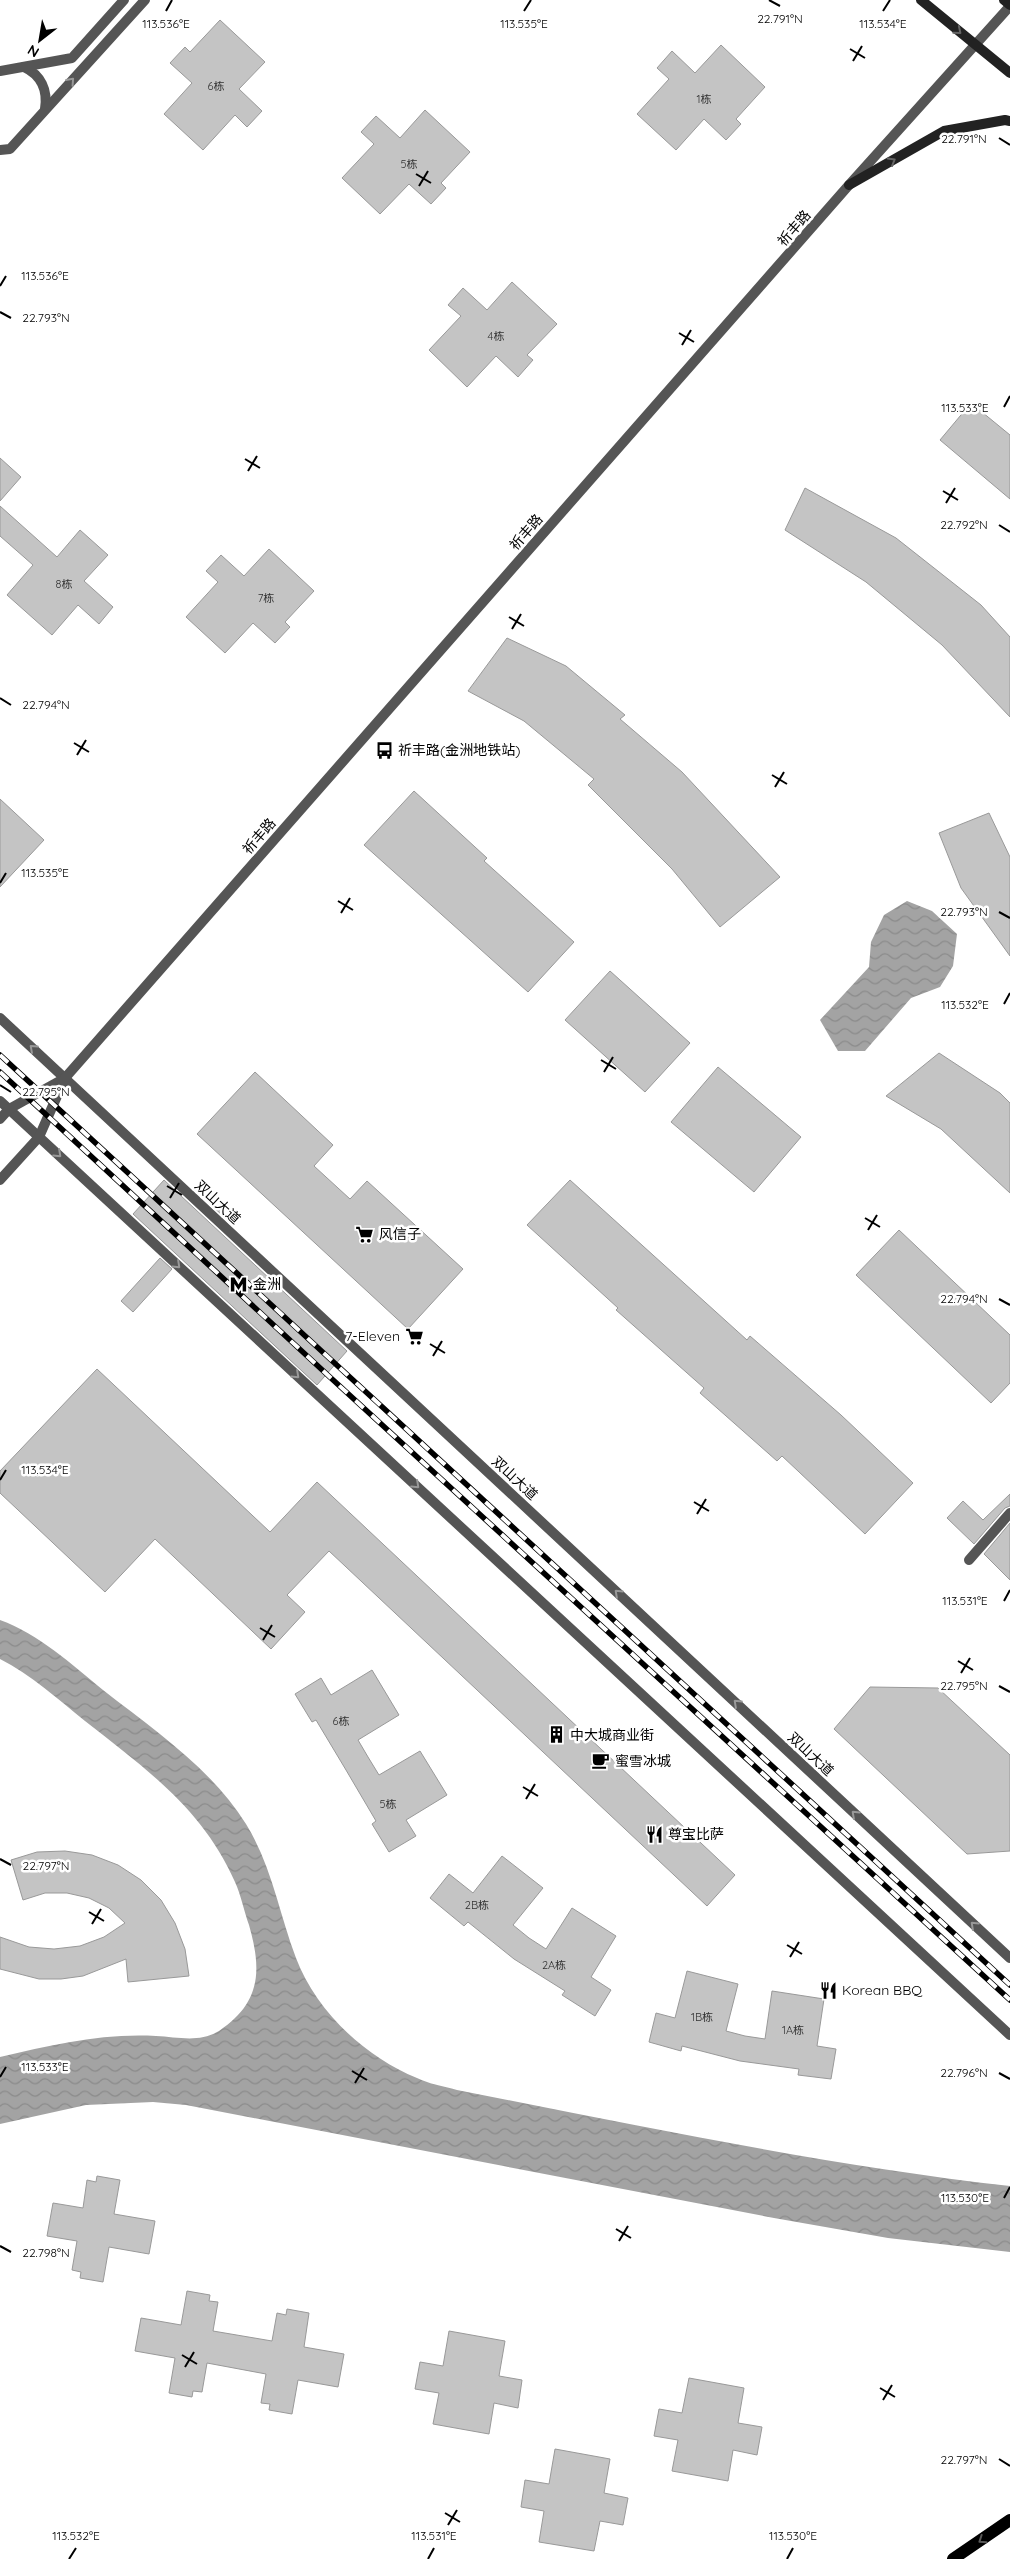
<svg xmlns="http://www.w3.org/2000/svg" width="1010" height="2559" font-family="Quicksand,'Noto Sans SC',sans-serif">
	<defs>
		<pattern id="water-waves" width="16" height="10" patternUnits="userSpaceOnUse" patternTransform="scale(1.25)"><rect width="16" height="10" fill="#a3a3a3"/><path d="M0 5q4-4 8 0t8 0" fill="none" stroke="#8b8b8b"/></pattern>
	</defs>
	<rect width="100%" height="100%" fill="#fff"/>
	<g fill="url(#water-waves)">
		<path d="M907 901 932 911 957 934 953 966 940 987 911 998 865 1051H838L820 1020 869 967 871 942 884 915Z"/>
		<path d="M0 1620C39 1634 71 1664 103 1690 154 1730 211 1768 246 1824 272 1866 279 1913 296 1958 316 2011 365 2057 417 2078 429 2084 443 2086 457 2090 641 2126 824 2165 1010 2186V2252L888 2238 774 2218 186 2105 153 2102 86 2105 0 2124V2057C52 2045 102 2033 156 2036 178 2037 199 2043 219 2031 261 2003 262 1970 249 1925 244 1911 241 1895 235 1882 203 1809 146 1769 85 1721 58 1699 31 1675 0 1659Z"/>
	</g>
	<g fill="#c4c4c4" stroke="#999">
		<path d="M220 20 265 62 239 89 262 111 247 127 235 115 203 150 164 114 192 83 170 63 185 47 190 52Z"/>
		<path d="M721 45 765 87 736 119 741 124 726 140 704 119 676 150 637 114 669 79 657 68 672 51 695 73Z"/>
		<path d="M425 110 470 152 441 183 446 188 431 204 409 184 380 214 342 178 374 144 361 132 376 116 400 138Z"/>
		<path d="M512 282 557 324 527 355 533 360 518 377 496 356 467 387 429 350 461 316 448 305 463 288 487 310Z"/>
		<path d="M971 403 1010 435V499L940 440Z"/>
		<path d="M0 458 21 477 0 501Z"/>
		<path d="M805 488 896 538 981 605 1010 637V717L942 645 866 582 785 530Z"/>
		<path d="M0 506 57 557 80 530 108 555 84 581 113 607 99 624 78 605 52 635 7 595 33 565 0 536Z"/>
		<path d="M269 549 314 591 285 622 290 627 275 643 253 623 225 653 186 617 218 582 206 571 221 555 244 576Z"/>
		<path d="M507 638 566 666 625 715 620 719 682 772 780 877 720 927 672 869 588 785 594 779 524 721 468 691Z"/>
		<path d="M414 791 487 858 484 861 574 942 528 992 364 845Z"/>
		<path d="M0 799 44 840 0 887Z"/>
		<path d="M989 813 1010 857V956L961 888 939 833Z"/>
		<path d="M610 971 690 1043 645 1092 565 1020Z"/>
		<path d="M939 1053 1000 1093 1010 1103V1193L941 1129 886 1096Z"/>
		<path d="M718 1067 801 1137 754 1192 671 1122Z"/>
		<path d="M255 1072 333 1145 314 1166 350 1199 367 1181 463 1269 408 1329 197 1134Z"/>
		<path d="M164 1180 347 1351 317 1385 133 1214Z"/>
		<path d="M570 1180 747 1340 750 1336 841 1415 913 1483 865 1534 782 1456 777 1461 700 1393 704 1388 616 1310 618 1308 527 1225Z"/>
		<path d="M209 1200 224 1214 223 1216 208 1202Z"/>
		<path d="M899 1230 1010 1335V1383L991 1403 856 1275Z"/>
		<path d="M160 1258 172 1269 133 1312 121 1301Z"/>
		<path d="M97 1369 270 1532 317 1482 735 1875 707 1906 329 1551 287 1595 305 1612 271 1649 155 1539 105 1592 0 1493V1471Z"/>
		<path d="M1010 1494V1506L1005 1508 974 1544 947 1518 963 1501 983 1520Z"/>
		<path d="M1010 1523V1580L984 1554Z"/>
		<path d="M372 1670 399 1715 358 1740 368 1757 379 1775 420 1751 447 1795 406 1820 416 1836 389 1852 372 1824 376 1821 346 1770 316 1720 312 1722 295 1694 321 1678 331 1695Z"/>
		<path d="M870 1687 938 1688 1010 1755V1851L967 1854 834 1729Z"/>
		<path d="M65 1851 92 1855 118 1865 141 1880 161 1900 175 1923 185 1949 189 1976 128 1982 126 1959 83 1976 61 1979H39L0 1969V1937L29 1947 54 1949 80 1946 104 1937 125 1923 109 1908 89 1898 67 1893H45L23 1900 11 1860 37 1852Z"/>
		<path d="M502 1856 543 1888 513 1925 529 1938 546 1949 572 1908 616 1936 591 1977 611 1990 595 2016 562 1995 565 1991 514 1959 468 1922 464 1926 430 1898 449 1874 473 1893Z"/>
		<path d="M687 1971 738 1984 726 2031 745 2036 765 2039 772 1991 824 1999 817 2046 836 2049 831 2079 798 2075 799 2069 740 2061 682 2046 681 2051 649 2042 656 2013 675 2018Z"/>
		<path d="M97 2176 120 2180 114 2214 155 2221 149 2254 109 2247 103 2282 80 2278 81 2272 72 2270 77 2241 47 2236 53 2203 83 2208 87 2180 96 2182Z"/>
		<path d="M187 2291 210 2295 209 2301 218 2302 213 2331 272 2341 277 2313 286 2315 287 2309 309 2313 304 2347 344 2354 338 2387 298 2380 292 2414 269 2410 270 2404 261 2403 266 2374 207 2363 202 2392 193 2391 192 2397 169 2393 175 2358 135 2351 141 2318 181 2325Z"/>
		<path d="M449 2331 505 2341 499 2376 522 2380 518 2408 494 2403 489 2434 433 2424 439 2393 415 2389 420 2362 443 2366Z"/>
		<path d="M689 2378 744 2388 738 2423 762 2427 757 2455 733 2450 728 2481 672 2471 678 2440 654 2436 659 2409 682 2413Z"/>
		<path d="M555 2449 610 2459 604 2493 628 2498 623 2525 600 2521 594 2551 539 2542 544 2511 521 2507 525 2480 549 2484Z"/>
	</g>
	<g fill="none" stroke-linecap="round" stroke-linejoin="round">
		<g stroke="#555" stroke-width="10">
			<path d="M24 67C41 75 48 90 45 109"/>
			<path d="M0 71 72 58 124 0"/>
			<path d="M0 150 10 149 145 0"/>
			<path d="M969 1560 1010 1513"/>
		</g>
		<g stroke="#555" stroke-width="10">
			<path d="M0 1018 1010 1958"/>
			<path d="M0 1101 1010 2035"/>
			<path d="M0 1119 9 1109 65 1078"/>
			<path d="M0 1180 39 1137 65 1078 849 185 1010 6"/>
		</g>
		<g stroke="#222" stroke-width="10">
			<path d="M921 0 1010 73"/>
			<path d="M1004 0 1010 5"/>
			<path d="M849 185 944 131 1005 120 1010 121"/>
		</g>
		<path stroke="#000" stroke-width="12" d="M953 2559 1010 2520"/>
		<defs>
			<g id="rail">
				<path d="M0 1055 1010 1985"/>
				<path d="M0 1072 332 1379 1010 2000"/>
			</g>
		</defs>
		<use href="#rail" stroke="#000" stroke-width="5.5"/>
		<use href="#rail" stroke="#fff" stroke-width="4" stroke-dasharray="11" stroke-linecap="butt"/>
	</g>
	<defs><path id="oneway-chevron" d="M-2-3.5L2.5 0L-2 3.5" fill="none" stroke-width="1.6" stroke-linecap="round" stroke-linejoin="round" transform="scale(1.25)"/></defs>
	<g stroke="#646464">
		<use href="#oneway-chevron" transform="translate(958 31) rotate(40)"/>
		<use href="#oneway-chevron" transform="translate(892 161) rotate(-30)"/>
	</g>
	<g stroke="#999">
		<use href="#oneway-chevron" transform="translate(71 81) rotate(-48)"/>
		<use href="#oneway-chevron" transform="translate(33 1048) rotate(-138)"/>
		<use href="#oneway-chevron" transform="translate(58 1154) rotate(43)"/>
		<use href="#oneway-chevron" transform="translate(177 1265) rotate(43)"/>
		<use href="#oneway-chevron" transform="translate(296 1375) rotate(43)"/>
		<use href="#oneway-chevron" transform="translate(416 1485) rotate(43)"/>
		<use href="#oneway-chevron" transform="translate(618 1593) rotate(-137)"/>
		<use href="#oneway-chevron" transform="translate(737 1703) rotate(-137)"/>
		<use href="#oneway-chevron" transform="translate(855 1814) rotate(-137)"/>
		<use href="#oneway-chevron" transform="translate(974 1925) rotate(-137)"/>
	</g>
	<use stroke="#595959" href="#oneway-chevron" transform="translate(982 2540) rotate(146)"/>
	<path fill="none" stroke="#000" stroke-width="2" d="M769 0 780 6M166 11 172 0M524 11 531 0M883 11 890 0M850 49 865 58M853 61 862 46M999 138 1010 145M416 174 431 183M419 186 428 171M0 286 6 276M0 312 11 318M679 333 694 342M682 345 691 330M1004 407 1010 396M245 459 260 468M248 471 257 456M943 491 958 500M946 503 955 488M999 525 1010 532M509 617 524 626M512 629 521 614M0 698 11 705M74 743 89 752M77 755 86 740M772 775 787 784M775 787 784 772M0 883 6 873M338 901 353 910M999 912 1010 918M341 913 350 898M1004 1004 1010 993M601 1060 616 1069M604 1072 613 1057M0 1085 11 1092M167 1186 182 1195M170 1198 179 1183M865 1218 880 1227M868 1230 877 1215M999 1299 1010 1305M430 1344 445 1353M433 1356 442 1341M0 1480 6 1470M694 1502 709 1511M697 1514 706 1499M1004 1601 1010 1590M260 1628 275 1637M263 1640 272 1625M958 1661 973 1670M961 1673 970 1658M999 1686 1010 1692M523 1787 538 1796M526 1799 535 1784M0 1859 11 1865M89 1912 104 1921M92 1924 101 1909M787 1945 802 1954M790 1957 799 1942M352 2071 367 2080M999 2073 1010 2079M0 2077 6 2067M355 2083 364 2068M1004 2198 1010 2187M616 2229 631 2238M619 2241 628 2226M0 2246 11 2252M182 2355 197 2364M185 2367 194 2352M880 2388 895 2397M883 2400 892 2385M999 2459 1010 2466M445 2513 460 2522M448 2525 457 2510M69 2559 76 2548M428 2559 434 2548M787 2559 793 2548"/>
	<defs>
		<symbol id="bus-bare" viewBox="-9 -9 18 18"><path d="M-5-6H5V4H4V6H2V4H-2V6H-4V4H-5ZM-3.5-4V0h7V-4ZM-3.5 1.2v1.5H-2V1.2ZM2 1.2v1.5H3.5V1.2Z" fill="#000" stroke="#fff" stroke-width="2.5" paint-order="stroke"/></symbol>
		<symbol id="supermarket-bare" viewBox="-9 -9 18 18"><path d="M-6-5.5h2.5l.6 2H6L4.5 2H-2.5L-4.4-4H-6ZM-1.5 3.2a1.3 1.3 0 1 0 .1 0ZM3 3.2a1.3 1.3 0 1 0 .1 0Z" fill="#000" stroke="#fff" stroke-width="2.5" paint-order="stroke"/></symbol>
		<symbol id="metro-bare" viewBox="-9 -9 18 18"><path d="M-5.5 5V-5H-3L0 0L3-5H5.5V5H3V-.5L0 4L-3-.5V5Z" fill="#000" stroke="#fff" stroke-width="2.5" paint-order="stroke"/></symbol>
		<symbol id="building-bare" viewBox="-9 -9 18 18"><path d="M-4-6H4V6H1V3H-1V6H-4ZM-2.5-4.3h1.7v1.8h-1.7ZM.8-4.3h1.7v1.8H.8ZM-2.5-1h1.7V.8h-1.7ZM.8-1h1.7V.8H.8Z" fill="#000" stroke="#fff" stroke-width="2.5" paint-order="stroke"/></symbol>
		<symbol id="cafe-bare" viewBox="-9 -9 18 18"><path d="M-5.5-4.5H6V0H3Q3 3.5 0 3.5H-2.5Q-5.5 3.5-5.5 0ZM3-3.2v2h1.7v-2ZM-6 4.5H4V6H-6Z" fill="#000" stroke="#fff" stroke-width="2.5" paint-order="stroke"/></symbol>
		<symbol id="restaurant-bare" viewBox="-9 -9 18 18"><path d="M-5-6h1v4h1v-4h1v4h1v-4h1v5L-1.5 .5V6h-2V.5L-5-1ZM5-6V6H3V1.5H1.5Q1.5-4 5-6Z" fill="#000" stroke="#fff" stroke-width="2.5" paint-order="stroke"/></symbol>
	</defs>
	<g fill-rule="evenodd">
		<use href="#bus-bare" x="372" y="738" width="25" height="25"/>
		<use href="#supermarket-bare" x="352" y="1222" width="25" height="25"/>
		<use href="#metro-bare" x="226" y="1272" width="25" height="25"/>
		<use href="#supermarket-bare" x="402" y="1324" width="25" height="25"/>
		<use href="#building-bare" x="544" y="1722" width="25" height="25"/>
		<use href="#cafe-bare" x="588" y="1748" width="25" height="25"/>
		<use href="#restaurant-bare" x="642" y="1822" width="25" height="25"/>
		<use href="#restaurant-bare" x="816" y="1978" width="25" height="25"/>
	</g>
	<g text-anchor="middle" stroke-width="5" stroke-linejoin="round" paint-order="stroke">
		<g font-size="11" fill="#313131">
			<text x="216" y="90">6栋</text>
			<text x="704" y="103">1栋</text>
			<text x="409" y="168">5栋</text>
			<text x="496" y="340">4栋</text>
			<text x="64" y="588">8栋</text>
			<text x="266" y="602">7栋</text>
			<text x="341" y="1725">6栋</text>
			<text x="388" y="1808">5栋</text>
			<text x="477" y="1909">2B栋</text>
			<text x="554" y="1969">2A栋</text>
			<text x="702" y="2021">1B栋</text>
			<text x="793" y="2034">1A栋</text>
		</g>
		<g font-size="14" fill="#000" stroke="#fff">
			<text transform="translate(794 228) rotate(-49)" y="5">祈丰路</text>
			<text transform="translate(526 532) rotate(-49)" y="5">祈丰路</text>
			<text transform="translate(259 836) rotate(-49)" y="5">祈丰路</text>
			<text transform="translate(218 1202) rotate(43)" y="5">双山大道</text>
			<text transform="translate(515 1478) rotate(43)" y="5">双山大道</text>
			<text transform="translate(811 1754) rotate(43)" y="5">双山大道</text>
		</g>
		<g font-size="14" fill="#000" stroke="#fff" text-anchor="start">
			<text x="398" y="755">祈丰路(金洲地铁站)</text>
			<text x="379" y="1239">风信子</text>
			<text x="253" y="1289">金洲</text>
			<text x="400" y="1341" text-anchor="end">7-Eleven</text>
			<text x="570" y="1740">中大城商业街</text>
			<text x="615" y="1766">蜜雪冰城</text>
			<text x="668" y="1839">尊宝比萨</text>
			<text x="842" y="1995">Korean BBQ</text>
		</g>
	</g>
	<g font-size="12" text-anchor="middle" fill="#000" stroke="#fff" stroke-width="5" stroke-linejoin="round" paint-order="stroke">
		<text x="780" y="23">22.791°N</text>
		<text x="166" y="28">113.536°E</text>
		<text x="524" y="28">113.535°E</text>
		<text x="883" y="28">113.534°E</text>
		<text x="964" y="143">22.791°N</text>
		<text x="45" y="280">113.536°E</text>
		<text x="46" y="322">22.793°N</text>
		<text x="965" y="412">113.533°E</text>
		<text x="964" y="529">22.792°N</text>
		<text x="46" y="709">22.794°N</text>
		<text x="45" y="877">113.535°E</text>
		<text x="964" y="916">22.793°N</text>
		<text x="965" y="1009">113.532°E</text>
		<text x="46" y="1096">22.795°N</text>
		<text x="964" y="1303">22.794°N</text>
		<text x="45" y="1474">113.534°E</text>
		<text x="965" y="1605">113.531°E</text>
		<text x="964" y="1690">22.795°N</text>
		<text x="46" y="1870">22.797°N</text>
		<text x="45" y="2071">113.533°E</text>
		<text x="964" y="2077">22.796°N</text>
		<text x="965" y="2202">113.530°E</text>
		<text x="46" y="2257">22.798°N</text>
		<text x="964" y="2464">22.797°N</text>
		<text x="76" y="2540">113.532°E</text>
		<text x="434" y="2540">113.531°E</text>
		<text x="793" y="2540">113.530°E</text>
	</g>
	<g transform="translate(40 40) rotate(211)" stroke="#ffffff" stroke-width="4" paint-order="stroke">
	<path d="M0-4L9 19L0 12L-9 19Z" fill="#000000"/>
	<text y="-8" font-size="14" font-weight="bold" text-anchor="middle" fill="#000000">N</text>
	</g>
</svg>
